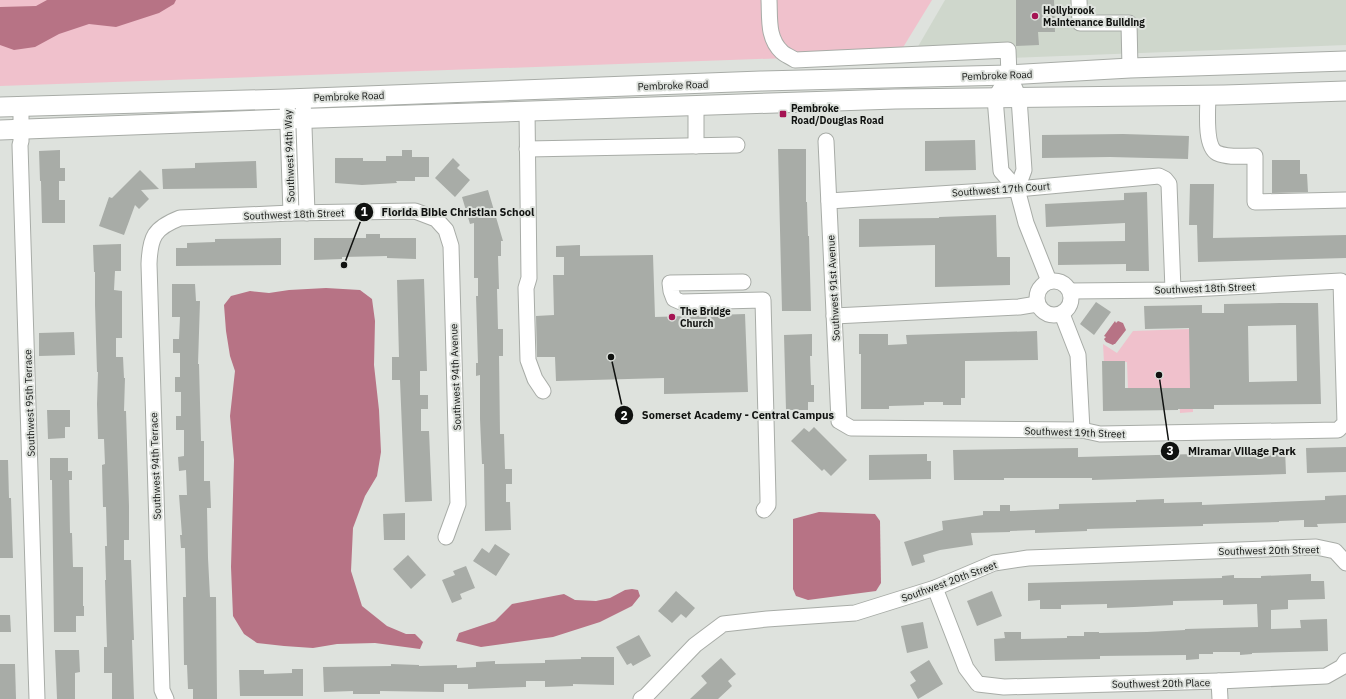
<svg xmlns="http://www.w3.org/2000/svg" width="1346" height="699" font-family="'IBM Plex Sans',sans-serif">
	<rect width="100%" height="100%" fill="#dee2dd"/>
	<path fill="#cfd7cc" d="M945 0H1346V45L909 62Z"/>
	<g fill="#f0c1cc">
		<path d="M0 0H932L899 54 0 86Z"/>
		<path d="M1190 329 1193 412 1180 413 1179 388 1128 389 1127 362 1104 363 1103 344 1117 353 1133 331Z"/>
	</g>
	<g fill="#b77385">
		<path d="M47 0H176L174 4 159 13 116 27 89 24 59 34 35 47 14 50 0 45V7L36 6Z"/>
		<path d="M326 288 360 290 372 299 375 321 374 365 379 410 381 452 377 476 365 496 353 528 351 571 362 606 387 626 406 634H415L423 642 420 649 375 643 337 644 313 648 284 646 257 643 244 634 233 616 231 567 234 460 230 416 235 371 230 356 226 331 224 305 231 296 250 291 269 293 289 290Z"/>
		<path d="M1115 321 1116 323 1118 321 1123 323 1126 330 1115 344H1114L1113 345 1106 342 1104 339 1106 337 1104 336Z"/>
		<path d="M819 512 875 514 880 521 881 583 876 591 808 600 796 596 793 589V519Z"/>
		<path d="M632 589 638 590 640 596 632 606 600 622 553 637 481 647 456 641 459 633 495 621 512 604 564 594 575 600 596 601 610 598 625 590Z"/>
	</g>
	<g fill="#a8aca7" fill-rule="evenodd">
		<path d="M1016 0H1054L1055 32H1038L1039 45 1016 46Z"/>
		<path d="M1123 134 1189 136 1188 159 1110 157 1042 158V135Z"/>
		<path d="M975 140 976 170 925 171V141Z"/>
		<path d="M778 149H806V202H807L808 236H809L811 311H782Z"/>
		<path d="M60 150V168H65V181H59V200H65V223H42L41 181H40L39 151Z"/>
		<path d="M402 150H412V157H429V177H415V181H396L397 183 362 185 335 183V158H363V161H386V156H402Z"/>
		<path d="M453 158 460 165 457 168 470 180 455 197 435 178Z"/>
		<path d="M1272 160H1300V174H1307L1308 192 1272 193Z"/>
		<path d="M256 161 257 188 163 189 162 169 195 168V163Z"/>
		<path d="M140 170 159 189 141 190 149 199 139 209 135 205 124 235 99 226 109 197 112 198Z"/>
		<path d="M1190 184H1214L1213 238 1346 235V258L1198 262 1197 225H1189Z"/>
		<path d="M488 190 503 241H501V256H498L499 289H497L498 329H503V356H499L500 434H504L505 469H512V484H506V502H510L511 530 485 531 484 464H482L480 419V375L476 376V363H478L476 296H478V278H474V223L470 224 462 197Z"/>
		<path d="M1147 192 1149 271H1126V264L1058 265V242L1125 241V223L1046 227 1045 204 1124 200V193Z"/>
		<path d="M996 215 997 257H1010V285L935 287V245L859 247V219L939 218V217Z"/>
		<path d="M366 234H380V238H416V259L387 258V256L342 257V259L314 260V238H366Z"/>
		<path d="M281 238V265L176 266V248H187V243L215 242V239Z"/>
		<path d="M121 244V271H115L114 290 122 291V338H116V357H123L124 378H125L124 411H126L129 506V540H124V560H131L134 640H132L134 699H112V673H104V647H107L105 580H106L105 546H107L106 507H103L102 465 105 464 104 439H98L97 404 98 372H97L95 305V272H94L93 245Z"/>
		<path d="M580 245V256L653 255 655 317 745 314 748 392 664 394V378L556 381 555 357H537L536 316 554 315 553 275H564V257H556V246Z"/>
		<path d="M424 279 427 371H420V395H428V409H421V431H429L432 501 405 502 400 380H392V357H399L397 280Z"/>
		<path d="M172 284H195L196 301H200L198 364H199L201 441H204V481H210L211 508H207L208 558 210 597H216L217 699H193V689H188L187 665H184L183 597H186L185 548H181L180 535H182L179 495H187L186 470 179 471 178 457 184 456V430H176V416H181V392H175V377H180V353H173V339H179L180 317H172Z"/>
		<path d="M1096 302 1111 312 1094 335 1080 324Z"/>
		<path d="M1280 303H1318L1321 404 1214 405V409H1178V410L1103 411 1102 361H1125V388H1190L1189 328 1145 329 1144 306 1202 305V313H1224V304ZM1296 325 1297 381 1249 382 1248 326Z"/>
		<path d="M1037 331 1038 360 965 361V398H961V405H943V402H924V405L889 406V409H861V354H859V334H888V345L907 344 906 335Z"/>
		<path d="M74 332 75 355 39 356V333Z"/>
		<path d="M812 334V356H810L811 385H814V402H808V410H786L784 335Z"/>
		<path d="M47 410H70V427H65V438L48 439Z"/>
		<path d="M814 427 847 460 831 476 824 469 822 471 791 441 804 428 809 432Z"/>
		<path d="M1346 447V472L1307 473 1306 448Z"/>
		<path d="M1078 448V457L1196 454V451L1285 449 1286 474 1092 480V478H1004V480H954L953 450Z"/>
		<path d="M927 454V461H931V479L869 480V455Z"/>
		<path d="M50 458H68V471H72V480H69L70 533H72L73 567H83V606H84V616H76V632H54L52 480H50Z"/>
		<path d="M0 460H8L9 498H11L13 558H0Z"/>
		<path d="M1346 495V523L1317 524 1318 527H1304V520L1279 521V522L1203 524V526L1087 529V531L1035 533V530L1010 531V532L971 533 973 545 940 550 923 555 925 562 912 566 904 542 943 530 942 521 983 515V511H1000V505H1010V511L1059 509V504L1136 502V500L1164 499V503L1202 502V505L1325 500V496Z"/>
		<path d="M405 513V540H384L383 514Z"/>
		<path d="M495 544 510 554 496 576 473 561 482 548 489 553Z"/>
		<path d="M408 555 426 575 411 589 393 569Z"/>
		<path d="M466 566 475 588 460 594 462 599 452 603 442 580 455 575 453 571Z"/>
		<path d="M1311 574V581H1324L1325 599 1288 600V609L1271 610V629L1301 628 1300 620 1327 619 1328 651 1252 653V654L1240 655V652H1213V654H1199V659L1186 660V655L1100 656V659L995 661 994 639 1005 638 1004 632H1021V639L1067 638V636H1084V632H1099V633L1147 632 1185 630V629L1258 627 1257 604 1223 605V600L1173 601V605L1134 607 1107 608V604L1061 605V609H1040V600L1028 601V583L1222 578V576L1234 575V578H1261V576Z"/>
		<path d="M676 591 695 608 686 618 681 614 672 623 658 611Z"/>
		<path d="M992 591 1002 616 977 626 967 601Z"/>
		<path d="M0 615H10L11 632H0Z"/>
		<path d="M923 622 928 648 907 653 901 626Z"/>
		<path d="M639 635 651 656 633 666 631 663 627 665 616 647Z"/>
		<path d="M55 650H79L80 672 75 673V699H57Z"/>
		<path d="M581 657H614V685L573 684V686L545 687V681H526V687L468 689V684H444V692L380 691V694H353V691L324 692 323 667 391 666V664L419 665V666L457 665V668L476 667V662L495 661V664L545 663V660L581 659Z"/>
		<path d="M721 658 736 674 728 681 732 686 718 699H690L707 683 701 676Z"/>
		<path d="M929 660 943 684 918 699 910 685 916 681 910 672Z"/>
		<path d="M0 664H15L16 699H0Z"/>
		<path d="M292 669H303V696H240L239 670H264V674L292 673Z"/>
	</g>
	<g fill="none" stroke-linecap="round" stroke-linejoin="round">
		<defs>
			<g id="minor">
				<path d="M769 0C770 18 767 38 782 52 785 55 791 57 795 60L1008 50 1009 75 1019 98 1024 170 1017 189"/>
				<path d="M1079 0 1080 23H1129L1130 68"/>
				<path d="M1009 75 995 98 1001 171 1017 189 1026 223 1049 281"/>
				<path d="M1208 95C1208 108 1204 146 1217 153 1228 158 1243 156 1255 156V202L1346 200"/>
				<path d="M303 98 307 213"/>
				<path d="M287 99 291 213"/>
				<path d="M696 106V146"/>
				<path d="M21 107V141L20 145 37 699"/>
				<path d="M527 111 529 278 526 288 528 360 535 379 543 391"/>
				<path d="M826 141 839 421 851 428 1082 430 1100 434 1338 430 1345 423 1341 281 1173 290 1070 291"/>
				<path d="M527 149 737 145"/>
				<path d="M829 201 1017 189 1159 176 1165 179 1169 184 1173 290"/>
				<circle cx="1054" cy="298" r="17"/>
				<path d="M743 282 670 283 671 291 674 299 681 302 763 300 768 498V505L764 510"/>
				<path d="M1062 314 1078 355 1082 430"/>
				<path d="M834 316 1019 307 1037 304"/>
				<path d="M935 588 966 668 978 684 1004 687 1219 681 1326 676 1342 667 1346 661"/>
				<path d="M1219 681 1220 699"/>
				<path d="M166 699 162 690 149 264C150 237 154 228 180 218L291 213 415 211 436 219 446 230 451 246 458 504 446 537"/>
				<path d="M641 699 646 696 695 645 723 624 767 619 855 613 935 588 994 563 1028 558 1316 547 1335 551 1346 563"/>
			</g>
			<g id="major">
				<path d="M0 107 287 99 761 81 1009 75 1130 68 1346 61"/>
				<path d="M0 130 287 119 895 99 1224 95 1346 91"/>
			</g>
		</defs>
		<use href="#minor" stroke="#a8aca7" stroke-width="17"/>
		<use href="#major" stroke="#a8aca7" stroke-width="21"/>
		<use href="#minor" stroke="#fff" stroke-width="15"/>
		<use href="#major" stroke="#fff" stroke-width="19"/>
	</g>
	<g fill="#a51453" stroke="#dee2dd" stroke-width="1.5">
		<circle cx="1035" cy="16" r="4"/>
		<rect x="779" y="110" width="8" height="8" rx="2"/>
		<circle cx="672" cy="317" r="4"/>
	</g>
	<g text-anchor="middle" stroke-width="4" stroke-linejoin="round" paint-order="stroke">
		<g font-size="10" font-weight="bold" fill="#101210" stroke="#dee2dd" text-anchor="start">
			<text x="1043" y="14">Hollybrook<tspan x="1043" dy="12">Maintenance Building</tspan></text>
			<text x="791" y="112">Pembroke<tspan x="791" dy="12">Road/Douglas Road</tspan></text>
			<text x="680" y="315">The Bridge<tspan x="680" dy="12">Church</tspan></text>
		</g>
		<g font-size="10" fill="#101210" stroke="#dee2dd">
			<text transform="translate(997 75) rotate(-2)" y="4">Pembroke Road</text>
			<text transform="translate(673 85) rotate(-2)" y="4">Pembroke Road</text>
			<text transform="translate(349 96) rotate(-2)" y="4">Pembroke Road</text>
			<text transform="translate(289 156) rotate(-92)" y="4">Southwest 94th Way</text>
			<text transform="translate(1001 189) rotate(-4)" y="4">Southwest 17th Court</text>
			<text transform="translate(294 214) rotate(-2)" y="4">Southwest 18th Street</text>
			<text transform="translate(833 288) rotate(-93)" y="4">Southwest 91st Avenue</text>
			<text transform="translate(1205 288) rotate(-2)" y="4">Southwest 18th Street</text>
			<text transform="translate(455 377) rotate(-92)" y="4">Southwest 94th Avenue</text>
			<text transform="translate(29 403) rotate(-92)" y="4">Southwest 95th Terrace</text>
			<text transform="translate(1075 432) rotate(2)" y="4">Southwest 19th Street</text>
			<text transform="translate(155 466) rotate(-92)" y="4">Southwest 94th Terrace</text>
			<text transform="translate(1269 550) rotate(-1)" y="4">Southwest 20th Street</text>
			<text transform="translate(949 581) rotate(-20)" y="4">Southwest 20th Street</text>
			<text transform="translate(1161 683) rotate(-1)" y="4">Southwest 20th Place</text>
		</g>
	</g>
	<path fill="none" stroke="#101210" stroke-width="1.5" d="M344 265L364 212M611 357L624 415M1159 375L1170 451"/>
	<g fill="#101210" stroke="#dee2dd" stroke-width="1.5">
		<circle cx="344" cy="265" r="4"/>
		<circle cx="611" cy="357" r="4"/>
		<circle cx="1159" cy="375" r="4"/>
		<circle cx="364" cy="212" r="10"/>
		<circle cx="624" cy="415" r="10"/>
		<circle cx="1170" cy="451" r="10"/>
	</g>
	<g font-size="12" text-anchor="middle" font-weight="bold" fill="#fff">
		<text x="364" y="216">1</text>
		<text x="624" y="420">2</text>
		<text x="1170" y="455">3</text>
	</g>
	<g font-size="11" text-anchor="middle" font-weight="bold" fill="#101210" stroke="#dee2dd" stroke-width="4" stroke-linejoin="round" paint-order="stroke">
		<text x="458" y="216">Florida Bible Christian School</text>
		<text x="738" y="419">Somerset Academy - Central Campus</text>
		<text x="1242" y="455">Miramar Village Park</text>
	</g>
</svg>
